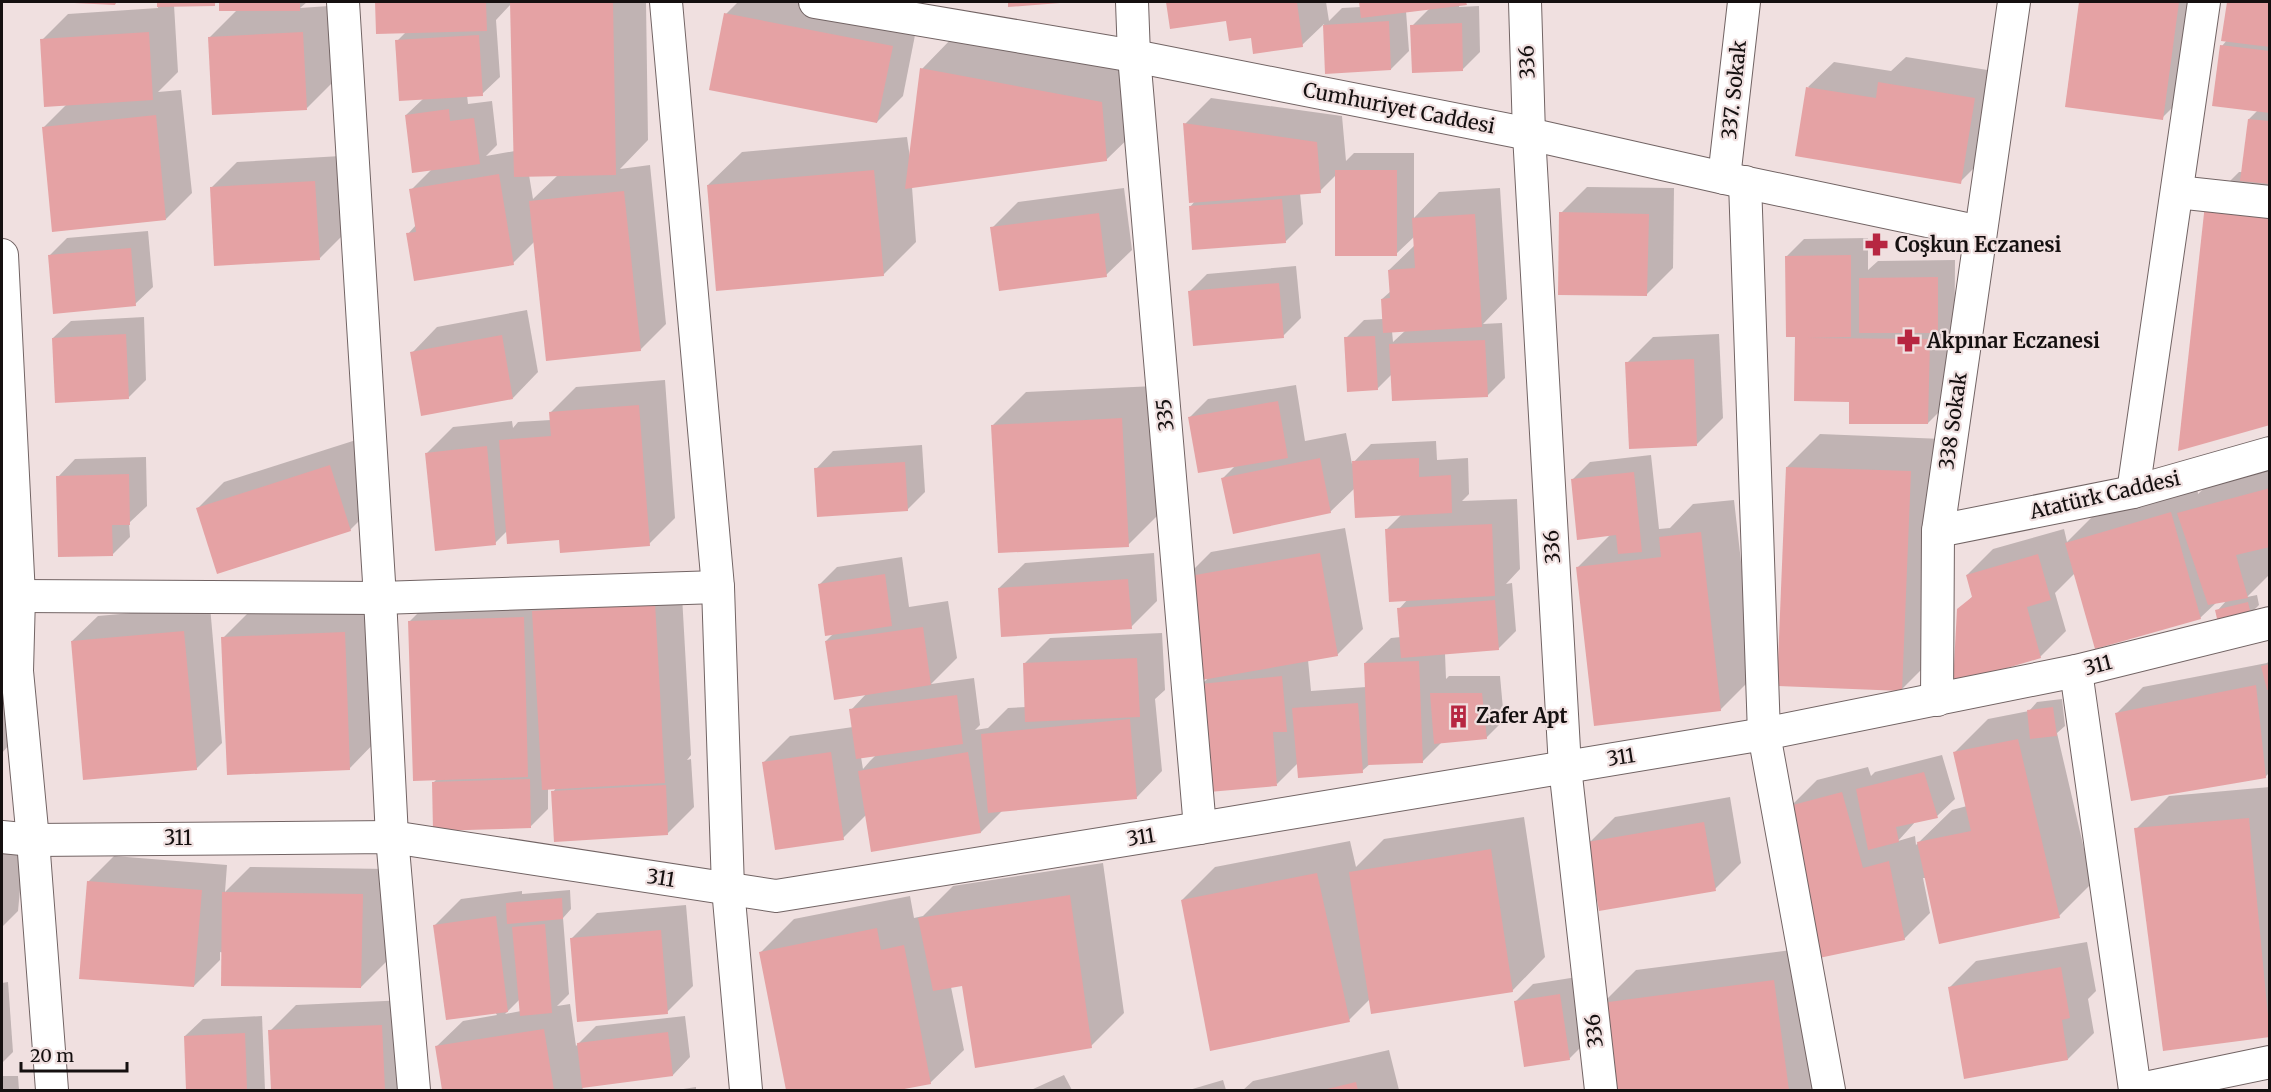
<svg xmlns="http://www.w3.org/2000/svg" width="2271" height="1092" font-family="Merriweather,serif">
	<rect width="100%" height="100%" fill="#f0e0e0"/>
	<g fill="#0003" fill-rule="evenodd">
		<path d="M64 2H117L115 4Z"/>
		<path d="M158 2H217L214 4 174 5 178 72 158 92 181 90 192 193 166 219 43 128 67 104 42 40 68 14 158 8Z"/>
		<path d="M221 2H307L300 8 329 6 333 82 307 108 209 38 238 9 221 10Z"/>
		<path d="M377 2H646L648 140 620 169 650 165 666 324 640 350 535 241 513 263 408 234 416 225 411 190 432 169 406 115 424 98 397 41 406 32H378ZM511 4 515 151 486 156 497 145 492 101 468 104 467 95 482 94 500 77 496 20ZM529 175H558L533 199Z"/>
		<path d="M738 2H822L918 20 903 96 877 122 726 14Z"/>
		<path d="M1009 2H1063L1010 6Z"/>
		<path d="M1167 2H1326L1329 21 1342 8 1361 7 1360 2H1468L1459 5V7L1479 6 1480 52 1463 69 1412 26 1430 8 1406 11 1409 51 1391 69 1327 73 1324 24 1302 45 1252 36 1227 19 1171 27Z"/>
		<path d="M2080 2H2207L2195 85 2162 118 2066 105Z"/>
		<path d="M2228 2H2270V424L2206 205 2239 172H2243L2249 119 2258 110 2222 46 2227 40 2223 39Z"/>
		<path d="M955 35 1135 70 1140 127 1106 160 912 187 916 242 883 275 708 185 742 152 907 137 910 158 922 69Z"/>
		<path d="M1906 57 2000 72 1986 156 1960 182 1808 87 1834 62 1891 71Z"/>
		<path d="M1211 98 1342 116 1346 161 1354 153H1414V218L1439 192 1500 188 1507 299 1483 324 1502 323 1505 378 1487 396 1392 374 1377 389 1346 338 1364 320 1383 319 1382 299 1391 291 1389 270 1415 245V236L1396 254 1336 175 1320 191 1300 193 1303 224 1285 242 1190 207 1195 201 1185 124ZM1406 330 1393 342 1392 331Z"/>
		<path d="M341 156 345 233 319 259 211 188 237 162Z"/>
		<path d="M1587 187 1674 188 1673 268 1647 294 1561 213Z"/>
		<path d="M1124 188 1132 250 1106 275 992 228 1018 202Z"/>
		<path d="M148 231 153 287 135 304 49 256 67 238Z"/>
		<path d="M1868 238V270L1878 261 1955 260 1954 397 1928 423 1851 400 1799 336 1787 256 1804 239Z"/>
		<path d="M1296 266 1301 318 1283 336 1189 292 1207 274Z"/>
		<path d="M527 310 538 372 513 398 412 353 437 327Z"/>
		<path d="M144 317 146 380 129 397 53 338 71 321Z"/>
		<path d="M1719 334 1723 418 1697 444 1627 363 1653 337Z"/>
		<path d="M665 380 675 518 649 544 560 539 507 531 495 543 427 453 453 427 512 421 513 428 518 422 551 420 550 413 576 387Z"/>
		<path d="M1296 385 1305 441 1346 433 1352 464 1371 444 1436 441 1437 460 1468 458 1469 494 1462 501 1517 499 1520 569 1506 584 1512 583 1516 631 1498 649 1445 653 1446 679 1449 676H1500L1504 720 1486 738 1442 742 1423 761 1370 764 1362 771 1298 763 1277 784 1202 684 1209 677 1185 578 1211 552 1345 528 1363 629 1337 655 1308 660 1311 691 1366 687 1365 663 1391 638 1401 637 1399 609 1408 599 1387 529 1402 514 1355 488 1330 512 1223 478 1236 465 1190 417 1208 399Z"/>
		<path d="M1155 386 1161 512 1128 545 993 425 1026 392Z"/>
		<path d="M1820 434 1943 439 1935 656 1902 689 1787 467Z"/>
		<path d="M356 440 376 504 350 530 198 508 224 482Z"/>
		<path d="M922 445 925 492 907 510 816 469 833 451Z"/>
		<path d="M1651 455 1659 529 1670 528 1693 504 1734 500 1754 676 1720 710 1578 567 1611 534 1572 480 1590 462Z"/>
		<path d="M146 457 147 506 129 523 130 537 112 555 58 477 75 459Z"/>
		<path d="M2270 465V574L2247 597 2257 595 2259 605 2250 614 2217 611 2227 600 2217 602 2200 618 2075 573 2055 593 2066 631 2040 657 1959 610 1974 595 1967 575 1993 549 2064 529 2067 542 2092 517 2197 487 2198 494 2212 481Z"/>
		<path d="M1154 553 1157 601 1131 627 999 588 1025 563Z"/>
		<path d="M902 557 909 607 948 601 957 658 931 684 974 678 980 725 975 730 988 728 1008 708 1026 707 1024 664 1050 638 1162 633 1165 690 1155 699 1162 771 1137 797 1003 810 981 832 867 814 843 838 764 762 790 736 853 727 851 710 867 693 826 641 834 633 819 585 837 567ZM876 755 870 761 863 769 861 757Z"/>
		<path d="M681 578 691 755 687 760 691 759 694 807 668 833 553 792 557 787 548 788V809L531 826 433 783 437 779 409 622 435 596Z"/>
		<path d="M377 599 382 735 349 769 223 638 256 605Z"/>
		<path d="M210 606 222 743 196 769 72 641 98 616Z"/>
		<path d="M2270 660V772L2265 777 2117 713 2143 687 2267 663Z"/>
		<path d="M2 673 9 745 2 753Z"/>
		<path d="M2062 699 2065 726 2057 733 2092 883 2059 916 1926 878H1923L1930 913 1904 939 1791 806 1817 780 1868 767 1871 776 1875 772 1942 755 1955 799 1937 816 1916 821 1898 841 1915 836 1916 845 1952 810 1967 806 1955 752 1988 719 2029 711 2037 702Z"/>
		<path d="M2270 787V1035L2136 829 2169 796Z"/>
		<path d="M1730 797 1741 863 1715 889 1589 843 1615 817Z"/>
		<path d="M1524 817 1545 957 1512 991 1370 999 1349 1020 1182 900 1215 867 1350 841 1356 867 1384 839Z"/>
		<path d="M2 846 24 848 18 911 2 927Z"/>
		<path d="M114 856 227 865 225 892 250 867 388 869 387 961 361 987 220 952V960L194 986 88 882Z"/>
		<path d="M1103 863 1124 1013 1091 1046 963 985 951 987 964 1050 930 1083 891 1090H788L761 952 794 919 910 896 914 918 923 916 953 886Z"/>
		<path d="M570 890 571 909 563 918 569 994 557 1006 570 1004 576 1046 596 1026 685 1016 690 1057 673 1075 582 1086 583 1090H444L437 1046 463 1021 497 1015 435 925 461 899 522 891V894ZM520 999 521 1011 505 1014Z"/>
		<path d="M686 905 693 986 667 1012 571 939 597 913Z"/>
		<path d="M2087 942 2096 991 2088 999 2094 1033 2068 1059 1950 987 1976 961Z"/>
		<path d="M1807 948 1822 1090H1614L1602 1004 1636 970Z"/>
		<path d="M1577 977 1587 1041 1569 1059 1515 1002 1533 984Z"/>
		<path d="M8 982 13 1052 2 1063V983Z"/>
		<path d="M407 1000 411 1090H272L270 1031 296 1005Z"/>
		<path d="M262 1016 265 1090H187L185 1036 203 1019Z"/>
		<path d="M1389 1050 1399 1090H1243L1253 1081Z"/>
		<path d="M1064 1075 1072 1090H1031Z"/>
		<path d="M2 1076H18L19 1090H2Z"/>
		<path d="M1223 1080 1226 1090H1189Z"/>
		<path d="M696 1087V1090H677Z"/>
	</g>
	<g fill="#e5a2a4">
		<path d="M74 2H116L115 5 74 3Z"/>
		<path d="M157 2H215V6L157 7Z"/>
		<rect x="219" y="2" width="81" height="9"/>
		<path d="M375 2H486L487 31 376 34Z"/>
		<path d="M510 2H613L616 175 514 177Z"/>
		<path d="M1008 2H1060V3L1008 7Z"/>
		<path d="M1166 2H1297L1303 47 1253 54 1251 38 1229 41 1226 21 1170 29Z"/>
		<path d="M1359 2H1466L1467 5 1361 18Z"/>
		<path d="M2079 2H2179L2163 120 2065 107Z"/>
		<path d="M2227 2H2270V47L2221 41Z"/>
		<path d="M724 13 893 46 877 123 709 90Z"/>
		<path d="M1389 21 1391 70 1325 74 1323 25Z"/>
		<path d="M1462 23 1463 71 1412 73 1410 25Z"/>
		<path d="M149 32 153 100 44 107 40 39Z"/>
		<path d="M303 32 307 110 212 115 208 37Z"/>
		<path d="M479 35 483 96 399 101 395 40Z"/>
		<path d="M2220 45 2270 51V113L2212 106Z"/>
		<path d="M920 68 1102 102 1107 161 905 189Z"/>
		<path d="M1878 82 1975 98 1961 184 1795 156 1806 87 1876 98Z"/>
		<path d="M449 109 450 121 474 118 480 164 412 173 405 115Z"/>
		<path d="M156 115 166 220 52 232 42 127Z"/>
		<path d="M2248 119 2270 121V184L2240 181Z"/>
		<path d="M1183 123 1317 142 1321 193 1189 203Z"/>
		<path d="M874 170 884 276 716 291 707 185Z"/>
		<rect x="1335" y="170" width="62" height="86"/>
		<path d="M499 174 514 265 414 281 406 233 416 232 409 189Z"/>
		<path d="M315 181 320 260 214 266 210 187Z"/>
		<path d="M624 191 641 351 546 361 529 201Z"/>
		<path d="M1282 199 1286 243 1192 250 1189 206Z"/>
		<path d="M2205 204 2270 210V425L2178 451Z"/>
		<path d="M1559 212 1649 214 1647 296 1558 295Z"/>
		<path d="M1099 213 1107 277 999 291 990 227Z"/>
		<path d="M1475 214 1482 327 1383 333 1381 299 1390 298 1388 270 1415 268 1412 218Z"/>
		<path d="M131 248 136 306 53 314 48 255Z"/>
		<path d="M1851 255V337L1807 338 1930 339 1928 424H1849V402L1794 401 1795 337H1786L1785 256Z"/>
		<path d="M1938 277V333H1859V278Z"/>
		<path d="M1279 283 1284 338 1193 346 1188 291Z"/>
		<path d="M126 334 129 399 55 403 52 338Z"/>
		<path d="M502 335 513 399 421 416 410 352Z"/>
		<path d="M1375 336 1378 390 1347 392 1344 337Z"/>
		<path d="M1485 340 1488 397 1392 401 1389 344Z"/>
		<path d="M1694 359 1697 446 1629 449 1625 362Z"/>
		<path d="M1278 401 1288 458 1198 473 1188 417Z"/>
		<path d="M639 405 650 546 560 553 559 540 507 544 499 440 551 436 549 412Z"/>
		<path d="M1122 418 1129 547 998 553 991 425Z"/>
		<path d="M487 446 496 545 435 551 425 453Z"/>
		<path d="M1320 458 1331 513 1233 534 1221 478Z"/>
		<path d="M1419 458V477L1451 475 1452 513 1355 518 1352 461Z"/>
		<path d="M905 462 908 511 817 517 814 468Z"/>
		<path d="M330 465 351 531 217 574 196 508Z"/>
		<path d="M1786 467 1911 471 1902 691 1777 686Z"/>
		<path d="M1634 472 1642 552 1618 554 1616 535 1577 540 1571 479Z"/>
		<path d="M129 474 130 525H112L113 556 58 557 56 476Z"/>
		<path d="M2270 488V547L2236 555 2248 598 2208 605 2177 513Z"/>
		<path d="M2171 512 2201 619 2095 649 2065 543Z"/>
		<path d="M1492 524 1495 596 1389 602 1385 529Z"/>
		<path d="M1701 532 1721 711 1594 726 1576 567 1661 557 1659 537Z"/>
		<path d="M1320 553 1338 656 1202 680 1184 577Z"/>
		<path d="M2038 554 2051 600 2027 607 2041 658 1953 684 1957 609 1972 597 1966 575Z"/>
		<path d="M885 574 892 626 825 636 818 584Z"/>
		<path d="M1128 579 1132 629 1001 637 998 588Z"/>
		<path d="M1495 600 1499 650 1401 658 1397 608Z"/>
		<path d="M2248 602 2251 615 2218 623 2215 610Z"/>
		<path d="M655 603 665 783 542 790 532 611Z"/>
		<path d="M524 617 528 777 413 781 408 621Z"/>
		<path d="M923 627 931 685 834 700 825 641Z"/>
		<path d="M184 631 197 770 83 780 71 641Z"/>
		<path d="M345 632 350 770 227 775 221 637Z"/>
		<path d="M1137 658 1140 717 1025 722 1023 663Z"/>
		<path d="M1419 661 1423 763 1368 765 1364 663Z"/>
		<path d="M2270 664V690H2267L2261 666Z"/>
		<path d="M1282 676 1287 732H1273L1277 786 1209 792 1200 684Z"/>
		<path d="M2256 685 2266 778 2131 801 2115 713Z"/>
		<path d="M1430 693H1482L1487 739 1434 744Z"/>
		<path d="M957 695 963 744 856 759 849 709Z"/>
		<path d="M1358 703 1363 773 1298 778 1292 708Z"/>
		<path d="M2053 707 2057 736 2030 739 2027 710Z"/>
		<path d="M1130 719 1137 799 988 813 981 734Z"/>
		<path d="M2018 739 2060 918 1939 944 1917 842 1971 831 1953 752Z"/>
		<path d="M831 752 844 840 775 850 762 762Z"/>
		<path d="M968 752 981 833 871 852 858 771Z"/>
		<path d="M1924 772 1938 818 1896 827 1899 842 1868 850 1856 789Z"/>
		<path d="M530 779 531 828 433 831 432 782Z"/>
		<path d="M666 785 668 835 554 842 551 791Z"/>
		<path d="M1842 792 1863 868 1889 861 1905 940 1819 958 1789 806Z"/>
		<path d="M2249 818 2270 1037 2163 1051 2134 828Z"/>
		<path d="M1704 822 1716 891 1599 911 1587 842Z"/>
		<path d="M1491 849 1513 992 1371 1014 1349 872Z"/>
		<path d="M1317 873 1350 1022 1210 1051 1181 900Z"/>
		<path d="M87 881 202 890 194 987 79 979Z"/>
		<path d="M222 892 363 894 361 988 221 986Z"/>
		<path d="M1070 895 1092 1048 975 1068 962 986 933 991 918 918Z"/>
		<path d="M562 898 563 919 507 924 506 903Z"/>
		<path d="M496 916 508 1012 446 1020 433 925Z"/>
		<path d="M545 924 552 1013 520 1016 512 927Z"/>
		<path d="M877 928 881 950 904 945 931 1084 899 1090H786L759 952Z"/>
		<path d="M661 930 668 1014 577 1022 570 938Z"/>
		<path d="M2061 967 2070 1018 2062 1020 2068 1060 1964 1079 1948 987Z"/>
		<path d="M1774 980 1789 1090H1613L1601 1003Z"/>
		<path d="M1560 994 1570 1060 1524 1067 1514 1001Z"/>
		<path d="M382 1025 385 1090H271L268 1030Z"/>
		<path d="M544 1029 554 1090H442L435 1046Z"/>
		<path d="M668 1032 673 1076 582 1088 577 1043Z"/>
		<path d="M245 1033 247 1090H186L184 1036Z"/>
		<path d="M1356 1082 1358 1090H1323Z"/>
	</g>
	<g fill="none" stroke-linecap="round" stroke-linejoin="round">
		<defs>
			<g id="street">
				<path d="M343 2 380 598 392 837 414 1090"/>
				<path d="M666 2 718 587 728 888 746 1090"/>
				<path d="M815 2 1134 56 1529 134 1724 178 1980 232"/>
				<path d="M1132 2 1134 56 1200 828"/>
				<path d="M1525 2 1529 134 1565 767 1601 1090"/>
				<path d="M1724 178 1744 2"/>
				<path d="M1745 182 1764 734 1829 1090"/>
				<path d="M2177 192 2270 202"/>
				<path d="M2 255 19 596 17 671 33 840 52 1090"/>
				<path d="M2133 492 2204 2"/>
				<path d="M1938 531 2133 492 2270 453"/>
				<path d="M19 596 380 598 718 587"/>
				<path d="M2076 671 2135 1090"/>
				<path d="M1937 700 1938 531 2014 2"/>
				<path d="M2 837 33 840 392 837 776 896 1200 828 1764 734 2076 671 2270 623"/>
				<path d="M2136 1090 2270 1062"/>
			</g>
		</defs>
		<use href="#street" stroke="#726464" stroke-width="34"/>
		<use href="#street" stroke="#fff" stroke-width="32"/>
	</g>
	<defs>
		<symbol id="pharmacy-bare" viewBox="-9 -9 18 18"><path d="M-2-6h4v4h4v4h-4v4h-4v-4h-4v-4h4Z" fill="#b72641" stroke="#f0e0e0" stroke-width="2.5" paint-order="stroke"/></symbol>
		<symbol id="building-bare" viewBox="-9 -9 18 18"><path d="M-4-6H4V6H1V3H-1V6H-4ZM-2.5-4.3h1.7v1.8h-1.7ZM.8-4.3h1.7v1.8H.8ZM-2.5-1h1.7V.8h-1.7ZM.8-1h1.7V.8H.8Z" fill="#b72641" stroke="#f0e0e0" stroke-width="2.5" paint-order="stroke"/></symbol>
	</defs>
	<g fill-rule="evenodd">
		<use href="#pharmacy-bare" x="1860" y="228" width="33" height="33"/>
		<use href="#pharmacy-bare" x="1892" y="324" width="33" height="33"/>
		<use href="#building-bare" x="1442" y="700" width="33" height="33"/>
	</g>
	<g text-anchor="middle" stroke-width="4.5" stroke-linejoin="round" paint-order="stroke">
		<g font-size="20" fill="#151010" stroke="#f0e0e0">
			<text transform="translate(1527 62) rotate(-92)" y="7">336</text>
			<text transform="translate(1734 90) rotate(-84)" y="7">337. Sokak</text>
			<text transform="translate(1399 108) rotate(11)" y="7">Cumhuriyet Caddesi</text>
			<text transform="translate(1165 415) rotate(-95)" y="7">335</text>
			<text transform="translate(1953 421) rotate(-82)" y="7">338 Sokak</text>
			<text transform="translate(2105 495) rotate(-13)" y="7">Atatürk Caddesi</text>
			<text transform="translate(1552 547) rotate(-93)" y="7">336</text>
			<text transform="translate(2098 665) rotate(-14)" y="7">311</text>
			<text transform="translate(1621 757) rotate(-9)" y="7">311</text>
			<text transform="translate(1141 837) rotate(-9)" y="7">311</text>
			<text x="178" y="845">311</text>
			<text transform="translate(661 878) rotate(9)" y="7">311</text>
			<text transform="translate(1594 1031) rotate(-96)" y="7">336</text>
		</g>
		<g font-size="20" font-weight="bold" fill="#151010" stroke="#f0e0e0" text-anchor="start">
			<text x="1895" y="252">Coşkun Eczanesi</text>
			<text x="1927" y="348">Akpınar Eczanesi</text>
			<text x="1476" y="723">Zafer Apt</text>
		</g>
	</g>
	<rect width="2271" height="1092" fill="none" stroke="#151010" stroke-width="6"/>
	<path d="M21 1062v9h106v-9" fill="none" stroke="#151010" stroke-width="3"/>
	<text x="30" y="1062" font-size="18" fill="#151010" stroke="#f0e0e0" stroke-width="4.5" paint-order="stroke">20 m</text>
</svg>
